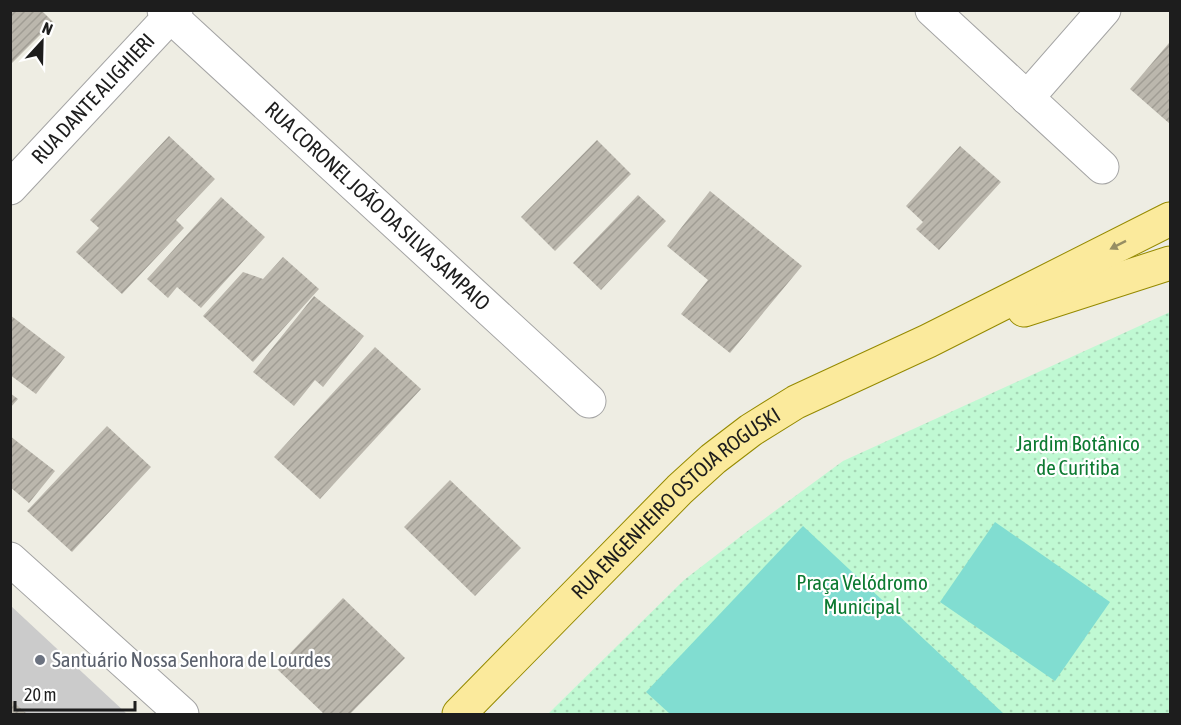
<svg xmlns="http://www.w3.org/2000/svg" width="1181" height="725" font-family="'Asap Condensed',sans-serif">
	<defs>
		<pattern id="park-dots" width="8" height="8" patternUnits="userSpaceOnUse" patternTransform="scale(1.5)"><rect width="8" height="8" fill="#c0f9d3"/><path d="M2 2h.1M6 6h.1" fill="none" stroke="#a5d5b5" stroke-width="1.8" stroke-linecap="round"/></pattern>
		<pattern id="building-hatch" width="6" height="6" patternUnits="userSpaceOnUse" patternTransform="scale(1.5)"><rect width="6" height="6" fill="#bbb7ad"/><path d="M-1 1l2-2M0 6l6-6M5 7l2-2" fill="none" stroke="#a09d94"/></pattern>
	</defs>
	<rect width="100%" height="100%" fill="#eeede3"/>
	<path fill="#cbcbcb" d="M11 606 127 714H11Z"/>
	<path fill="url(#park-dots)" d="M1170 312V714H548L684 580 749 530 843 461Z"/>
	<g fill="#81ddd1">
		<path d="M995 522 1110 602 1055 681 940 602Z"/>
		<path d="M803 526 1004 714H670L646 692Z"/>
	</g>
	<g fill="url(#building-hatch)">
		<path d="M10 10H41L53 22 10 65Z"/>
		<path d="M1169 43 1170 45V124L1130 89Z"/>
		<path d="M169 136 215 179 176 220 184 228 122 294 76 252 99 228 90 220Z"/>
		<path d="M597 140 631 174 555 251 521 217Z"/>
		<path d="M960 146 1001 182 939 250 916 229 923 222 906 206Z"/>
		<path d="M710 191 802 266 730 353 681 314 708 280 667 246Z"/>
		<path d="M638 195 666 221 601 290 573 263Z"/>
		<path d="M221 197 265 237 201 308 177 287 168 298 147 279Z"/>
		<path d="M283 257 319 289 253 362 203 316 243 272 263 279Z"/>
		<path d="M314 296 364 336 323 387 315 380 294 406 253 372Z"/>
		<path d="M10 315 65 357 36 394 10 375Z"/>
		<path d="M375 347 421 389 320 499 274 457Z"/>
		<path d="M10 393 18 399 10 408Z"/>
		<path d="M107 426 151 467 72 552 27 511Z"/>
		<path d="M10 436 55 471 29 503 10 487Z"/>
		<path d="M450 480 521 548 475 596 404 527Z"/>
		<path d="M343 598 405 658 350 714H324L276 668Z"/>
		<path d="M10 699 27 714H10Z"/>
	</g>
	<g fill="none" stroke-linecap="round" stroke-linejoin="round">
		<defs>
			<g id="minor">
				<path id="s1" d="M164 10 589 401"/>
				<path d="M932 10 1102 167"/>
				<path d="M1027 98 1104 10"/>
				<path id="s2" d="M10 188 176 10"/>
				<path d="M10 559 182 714"/>
			</g>
			<g id="major">
				<path d="M1024 310 1170 263"/>
				<path id="s3" d="M459 714 680 489 713 459 751 430 796 402 928 341 1170 219"/>
			</g>
		</defs>
		<use href="#minor" stroke="#a4a4a4" stroke-width="35"/>
		<use href="#major" stroke="#958a01" stroke-width="35"/>
		<use href="#minor" stroke="#fff" stroke-width="33"/>
		<use href="#major" stroke="#fbea9c" stroke-width="33"/>
	</g>
	<defs><path id="oneway-solid" d="M-6-.8H1V-3.2L6.5 0L1 3.2V.8H-6Z" transform="scale(1.5)"/></defs>
	<use fill="#978e63" href="#oneway-solid" transform="translate(1118 245) rotate(153)"/>
	<circle fill="#6b7280" stroke="#fff" stroke-width="2" cx="40" cy="660" r="6"/>
	<g text-anchor="middle" stroke-width="4.5" stroke-linejoin="round" paint-order="stroke">
		<g font-size="21" fill="#1d1d1d" stroke="#fff">
			<text dy="7" stroke="none"><textPath href="#s2" startOffset="122">RUA DANTE ALIGHIERI</textPath></text>
			<text dy="7" stroke="none"><textPath href="#s1" startOffset="290">RUA CORONEL JOÃO DA SILVA SAMPAIO</textPath></text>
			<text dy="7" stroke="none"><textPath href="#s3" startOffset="303">RUA ENGENHEIRO OSTOJA ROGUSKI</textPath></text>
		</g>
		<g font-size="21" fill="#0c7a31" stroke="#fff">
			<text x="1078" y="451">Jardim Botânico<tspan x="1078" dy="24">de Curitiba</tspan></text>
			<text x="862" y="590">Praça Velódromo<tspan x="862" dy="24">Municipal</tspan></text>
		</g>
		<g font-size="21" fill="#5b616d" stroke="#fff" text-anchor="start">
			<text x="52" y="667">Santuário Nossa Senhora de Lourdes</text>
		</g>
	</g>
	<rect width="1181" height="725" fill="none" stroke="#1d1d1d" stroke-width="24"/>
	<g transform="translate(42 42) rotate(22)" stroke="#ffffff" stroke-width="4.5" paint-order="stroke">
	<path d="M0-4.5L10 22L0 15L-10 22Z" fill="#1d1d1d"/>
	<text y="-9" font-size="16" font-weight="bold" text-anchor="middle" fill="#1d1d1d">N</text>
	</g>
	<path d="M15 701v9h120v-9" fill="none" stroke="#1d1d1d" stroke-width="3"/>
	<text x="24" y="701" font-size="18" fill="#1d1d1d" stroke="#ffffff" stroke-width="4.5" paint-order="stroke">20 m</text>
</svg>
